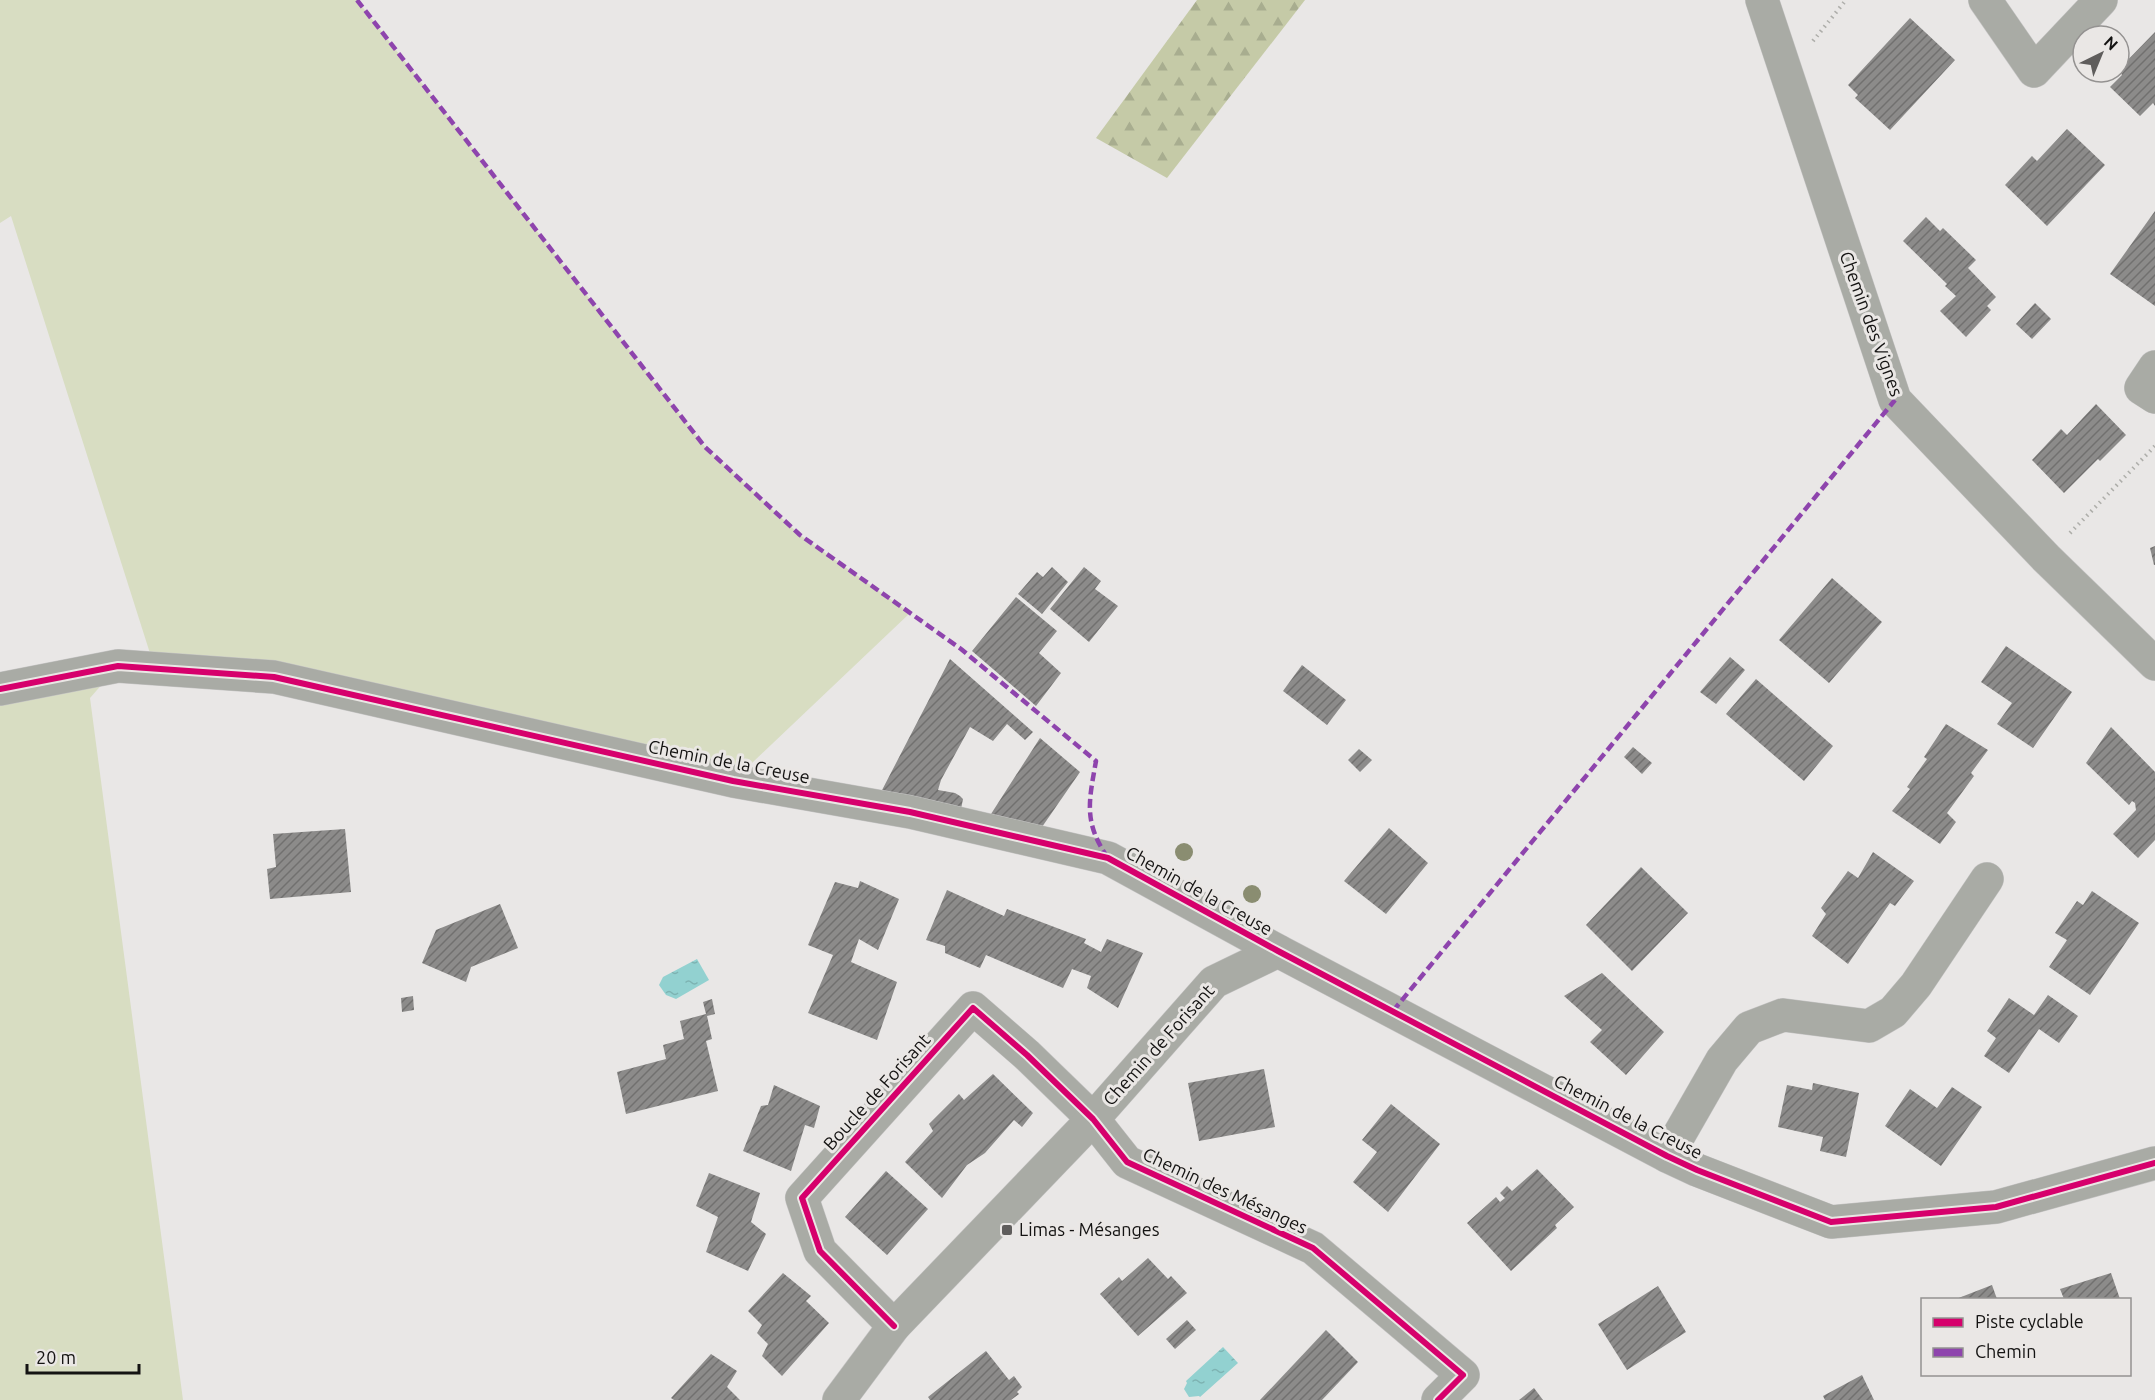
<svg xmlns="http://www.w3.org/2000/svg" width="2155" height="1400" font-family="Ubuntu,sans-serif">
	<defs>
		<pattern id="forest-firs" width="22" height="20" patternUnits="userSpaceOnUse" patternTransform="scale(1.5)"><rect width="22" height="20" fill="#c5caa7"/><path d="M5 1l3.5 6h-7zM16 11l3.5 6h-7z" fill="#a8ad8f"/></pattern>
		<pattern id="water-ripples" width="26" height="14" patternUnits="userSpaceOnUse" patternTransform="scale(1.5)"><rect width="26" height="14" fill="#92d1d0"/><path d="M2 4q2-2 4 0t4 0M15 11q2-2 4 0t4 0" fill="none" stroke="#7db3b2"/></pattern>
		<pattern id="building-hatch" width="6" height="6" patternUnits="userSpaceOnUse" patternTransform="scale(1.5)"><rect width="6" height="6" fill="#8c8b8a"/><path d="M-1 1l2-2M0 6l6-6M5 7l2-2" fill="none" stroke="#71706f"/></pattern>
	</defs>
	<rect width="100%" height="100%" fill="#e9e7e6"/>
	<g fill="#d8ddc2">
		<path d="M0 0H357L705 447 800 535 910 613 733 781 155 669 11 216 0 223Z"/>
		<path d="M118 666 90 698 183 1400H0V689Z"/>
	</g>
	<path fill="url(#forest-firs)" d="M1197 0H1305L1167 178 1096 138Z"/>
	<g fill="url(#water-ripples)">
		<path d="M697 959 709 980 676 999 666 995 659 985 663 977Z"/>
		<path d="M1223 1347 1238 1363 1200 1397 1199 1396 1189 1397 1184 1389 1187 1383 1186 1381Z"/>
	</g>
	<g fill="url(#building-hatch)">
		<path d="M1910 18 1955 60 1890 130 1855 98 1858 95 1848 85Z"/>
		<path d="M2155 32V106L2153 103 2140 116 2110 87 2122 75 2119 69Z"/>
		<path d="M2067 129 2105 165 2047 226 2005 185 2032 156 2037 161Z"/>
		<path d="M2155 211V306L2110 274Z"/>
		<path d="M1926 217 1940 231 1943 228 1976 260 1968 268 1996 297 1987 306 1991 310 1966 337 1940 311 1956 296 1945 286 1947 284 1903 241Z"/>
		<path d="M2035 303 2051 319 2032 339 2016 324Z"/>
		<path d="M2096 404 2126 435 2100 461 2098 459 2064 493 2032 460 2061 429 2067 435Z"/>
		<path d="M2155 546V565H2154L2150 548Z"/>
		<path d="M1052 567 1068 582 1042 614 1018 594 1037 572 1043 577Z"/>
		<path d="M1084 567 1101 581 1095 589 1118 606 1089 642 1050 609Z"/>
		<path d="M1832 578 1882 622 1829 683 1779 640Z"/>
		<path d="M1016 597 1057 631 1039 653 1061 673 1036 706 972 651Z"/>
		<path d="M2006 646 2072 692 2033 748 1997 724 2012 703 1981 682Z"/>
		<path d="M1730 657 1745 670 1716 704 1700 692Z"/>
		<path d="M950 659 1033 732 1025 740 1007 724 993 741 970 727 941 780 938 790 955 793 960 796 963 799 961 809 880 794Z"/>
		<path d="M1302 665 1346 700 1327 725 1283 691Z"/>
		<path d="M1756 679 1833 746 1804 781 1726 714Z"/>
		<path d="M1946 724 1988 750 1971 773 1974 776 1947 813 1956 822 1940 844 1892 811 1910 789 1907 787 1927 759 1924 757Z"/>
		<path d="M2111 727 2155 772V840L2138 858 2113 834 2136 810 2135 803 2132 801 2129 805 2086 763Z"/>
		<path d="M1040 738 1080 772 1042 827 991 814Z"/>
		<path d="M1633 747 1652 763 1642 774 1624 757Z"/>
		<path d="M1359 749 1372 760 1360 772 1348 760Z"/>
		<path d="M1389 828 1428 863 1386 914 1344 881Z"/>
		<path d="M345 829 351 892 270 899 267 869 276 867 273 834Z"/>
		<path d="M1873 852 1914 881 1895 906 1890 903 1848 964 1812 936 1826 914 1821 908 1848 871 1858 878Z"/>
		<path d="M1641 867 1688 913 1632 971 1586 925Z"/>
		<path d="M860 881 899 899 878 950 859 939 851 962 897 982 877 1040 808 1013 833 955 808 945 835 882 858 888Z"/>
		<path d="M947 890 1004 916 1007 909 1086 939 1084 943 1101 952 1107 939 1143 953 1118 1008 1087 988 1091 976 1072 969 1063 988 986 955 980 968 945 953V946L926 940Z"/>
		<path d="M2092 891 2139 923 2090 995 2049 967 2067 940 2055 933 2077 901 2083 905Z"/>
		<path d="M500 904 518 948 471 967 466 982 422 963 436 930Z"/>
		<path d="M1602 973 1664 1032 1626 1075 1590 1042 1602 1030 1564 996Z"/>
		<path d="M2048 995 2078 1016 2059 1043 2039 1029 2009 1073 1984 1056 1996 1038 1987 1031 2009 998 2034 1015Z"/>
		<path d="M413 996 414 1010 402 1012 401 998Z"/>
		<path d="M712 999 715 1014 707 1016 712 1039 706 1041 718 1091 626 1114 617 1072 666 1059 663 1045 684 1039 680 1021 706 1014 703 1002Z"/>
		<path d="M1264 1069 1275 1127 1199 1141 1188 1083Z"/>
		<path d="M993 1074 1033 1113 1022 1127 1014 1120 985 1153 967 1165 942 1198 905 1162 933 1131 929 1124 959 1094 964 1100Z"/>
		<path d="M1813 1083 1859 1093 1846 1157 1820 1151 1823 1137 1778 1127 1787 1085 1812 1090Z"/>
		<path d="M774 1085 820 1106 814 1128 805 1125 791 1171 743 1151 761 1106 768 1105Z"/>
		<path d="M1952 1087 1982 1107 1941 1166 1885 1126 1910 1089 1937 1108Z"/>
		<path d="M1391 1104 1440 1144 1388 1212 1353 1182 1377 1152 1362 1140Z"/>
		<path d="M1537 1169 1574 1207 1555 1225 1557 1228 1511 1271 1467 1223 1496 1197 1500 1202 1505 1198 1500 1193 1507 1186 1512 1191Z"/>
		<path d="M886 1171 928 1209 887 1255 845 1217Z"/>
		<path d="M709 1173 760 1193 751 1222 766 1234 748 1271 706 1252 718 1217 696 1206Z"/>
		<path d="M1148 1258 1168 1279 1171 1276 1187 1293 1138 1336 1100 1294 1119 1277 1122 1281Z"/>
		<path d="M783 1273 811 1296 806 1301 829 1323 782 1376 762 1356 768 1344 757 1333 762 1325 748 1311Z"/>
		<path d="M2111 1273 2120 1299H2064L2060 1289Z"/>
		<path d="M1992 1285 1997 1299H1956Z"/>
		<path d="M1658 1286 1686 1332 1627 1370 1598 1324Z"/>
		<path d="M1187 1320 1196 1330 1175 1349 1166 1339Z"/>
		<path d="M1326 1330 1358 1362 1322 1400H1260Z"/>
		<path d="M986 1351 1009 1380 1014 1376 1022 1387 1017 1392 1019 1394 1011 1400H930L928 1397Z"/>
		<path d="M711 1354 737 1371 727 1387 740 1400H674L671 1398Z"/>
		<path d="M1862 1375 1874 1400H1825L1823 1396Z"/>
		<path d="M1534 1388 1543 1400H1519Z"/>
	</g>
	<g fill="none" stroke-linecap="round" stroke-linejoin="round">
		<defs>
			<g id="minor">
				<path d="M1762 0 1895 400 2046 558 2155 664"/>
				<path d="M1985 0 2034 71 2101 0"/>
				<path d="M2155 367 2141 388 2155 397"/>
				<path d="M0 689 118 666 274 677 733 781 910 812 1108 858 1278 951 1667 1156 1697 1170 1831 1222 1996 1207 2155 1163"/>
				<path d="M1667 1156 1722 1060 1749 1028 1783 1015 1869 1026 1893 1012 1916 985 1987 879"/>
				<path d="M894 1326 820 1251 802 1198 973 1008 1027 1055 1093 1119 1127 1162 1313 1248 1463 1375 1438 1400"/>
				<path d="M839 1400 894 1326 1093 1119 1214 982 1278 951"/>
			</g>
		</defs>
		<use href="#minor" stroke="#c6c5c5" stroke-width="34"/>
		<g stroke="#aeaeaa" stroke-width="4" stroke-dasharray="1.5 4.5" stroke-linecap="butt">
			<path d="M1813 41 1846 0"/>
			<path d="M2070 533 2155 446"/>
		</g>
		<use href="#minor" stroke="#a9aba5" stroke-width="33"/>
		<g stroke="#8e44ad" stroke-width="4.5" stroke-dasharray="9 4.5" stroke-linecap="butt">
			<path d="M357 0 705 447 800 535 961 649 1096 761C1089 801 1083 822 1108 858"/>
			<path d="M1393 1011 1895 400"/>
		</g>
		<defs>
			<g id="cycleway">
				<path d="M0 689 118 666 274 677 733 781 910 812 1108 858 1278 951 1667 1156 1697 1170 1831 1222 1996 1207 2155 1163"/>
				<path d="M894 1326 820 1251 802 1198 973 1008 1027 1055 1093 1119 1127 1162 1313 1248 1463 1375 1438 1400"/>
			</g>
		</defs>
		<use href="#cycleway" stroke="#eae7e5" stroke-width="10"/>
		<use href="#cycleway" stroke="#d6006c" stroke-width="6"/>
	</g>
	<g fill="#8a8d71">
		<circle cx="1184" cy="852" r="9"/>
		<circle cx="1252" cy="894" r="9"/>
	</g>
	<rect fill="#5f5d5c" stroke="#eae7e5" stroke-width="2" x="1001" y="1224" width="12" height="12" rx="3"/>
	<g text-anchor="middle" stroke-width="6" stroke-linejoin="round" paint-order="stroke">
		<g font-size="18" fill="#141312" stroke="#eae7e5">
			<text transform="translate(1871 324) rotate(70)" y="6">Chemin des Vignes</text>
			<text transform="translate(729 762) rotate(11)" y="6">Chemin de la Creuse</text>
			<text transform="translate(1199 891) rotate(29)" y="6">Chemin de la Creuse</text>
			<text transform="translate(1159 1045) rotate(-48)" y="6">Chemin de Forisant</text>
			<text transform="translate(877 1092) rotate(-48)" y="6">Boucle de Forisant</text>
			<text transform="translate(1628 1117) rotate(27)" y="6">Chemin de la Creuse</text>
			<text transform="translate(1225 1191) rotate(25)" y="6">Chemin des Mésanges</text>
		</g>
		<g font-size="18" fill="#141312" stroke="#eae7e5" text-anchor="start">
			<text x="1019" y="1236">Limas - Mésanges</text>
		</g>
	</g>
	<rect x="1921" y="1298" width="210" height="78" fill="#eae7e5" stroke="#949291" stroke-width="1.5"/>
	<rect x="1933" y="1318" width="30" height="9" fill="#d6006c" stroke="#949291" stroke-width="1.5"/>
	<text x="1975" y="1328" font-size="18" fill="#141312">Piste cyclable</text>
	<rect x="1933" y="1348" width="30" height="9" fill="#8e44ad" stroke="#949291" stroke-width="1.5"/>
	<text x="1975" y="1358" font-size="18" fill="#141312">Chemin</text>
	<g transform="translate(2101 54) rotate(43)"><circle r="28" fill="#eae7e5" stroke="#949291" stroke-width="1.5"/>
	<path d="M0-4.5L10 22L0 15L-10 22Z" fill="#5f5d5c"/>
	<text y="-9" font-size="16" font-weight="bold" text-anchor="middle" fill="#141312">N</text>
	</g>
	<path d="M27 1364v9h112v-9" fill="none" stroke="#141312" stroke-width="3"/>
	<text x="36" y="1364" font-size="18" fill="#141312" stroke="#eae7e5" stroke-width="4.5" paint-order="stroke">20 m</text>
</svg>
